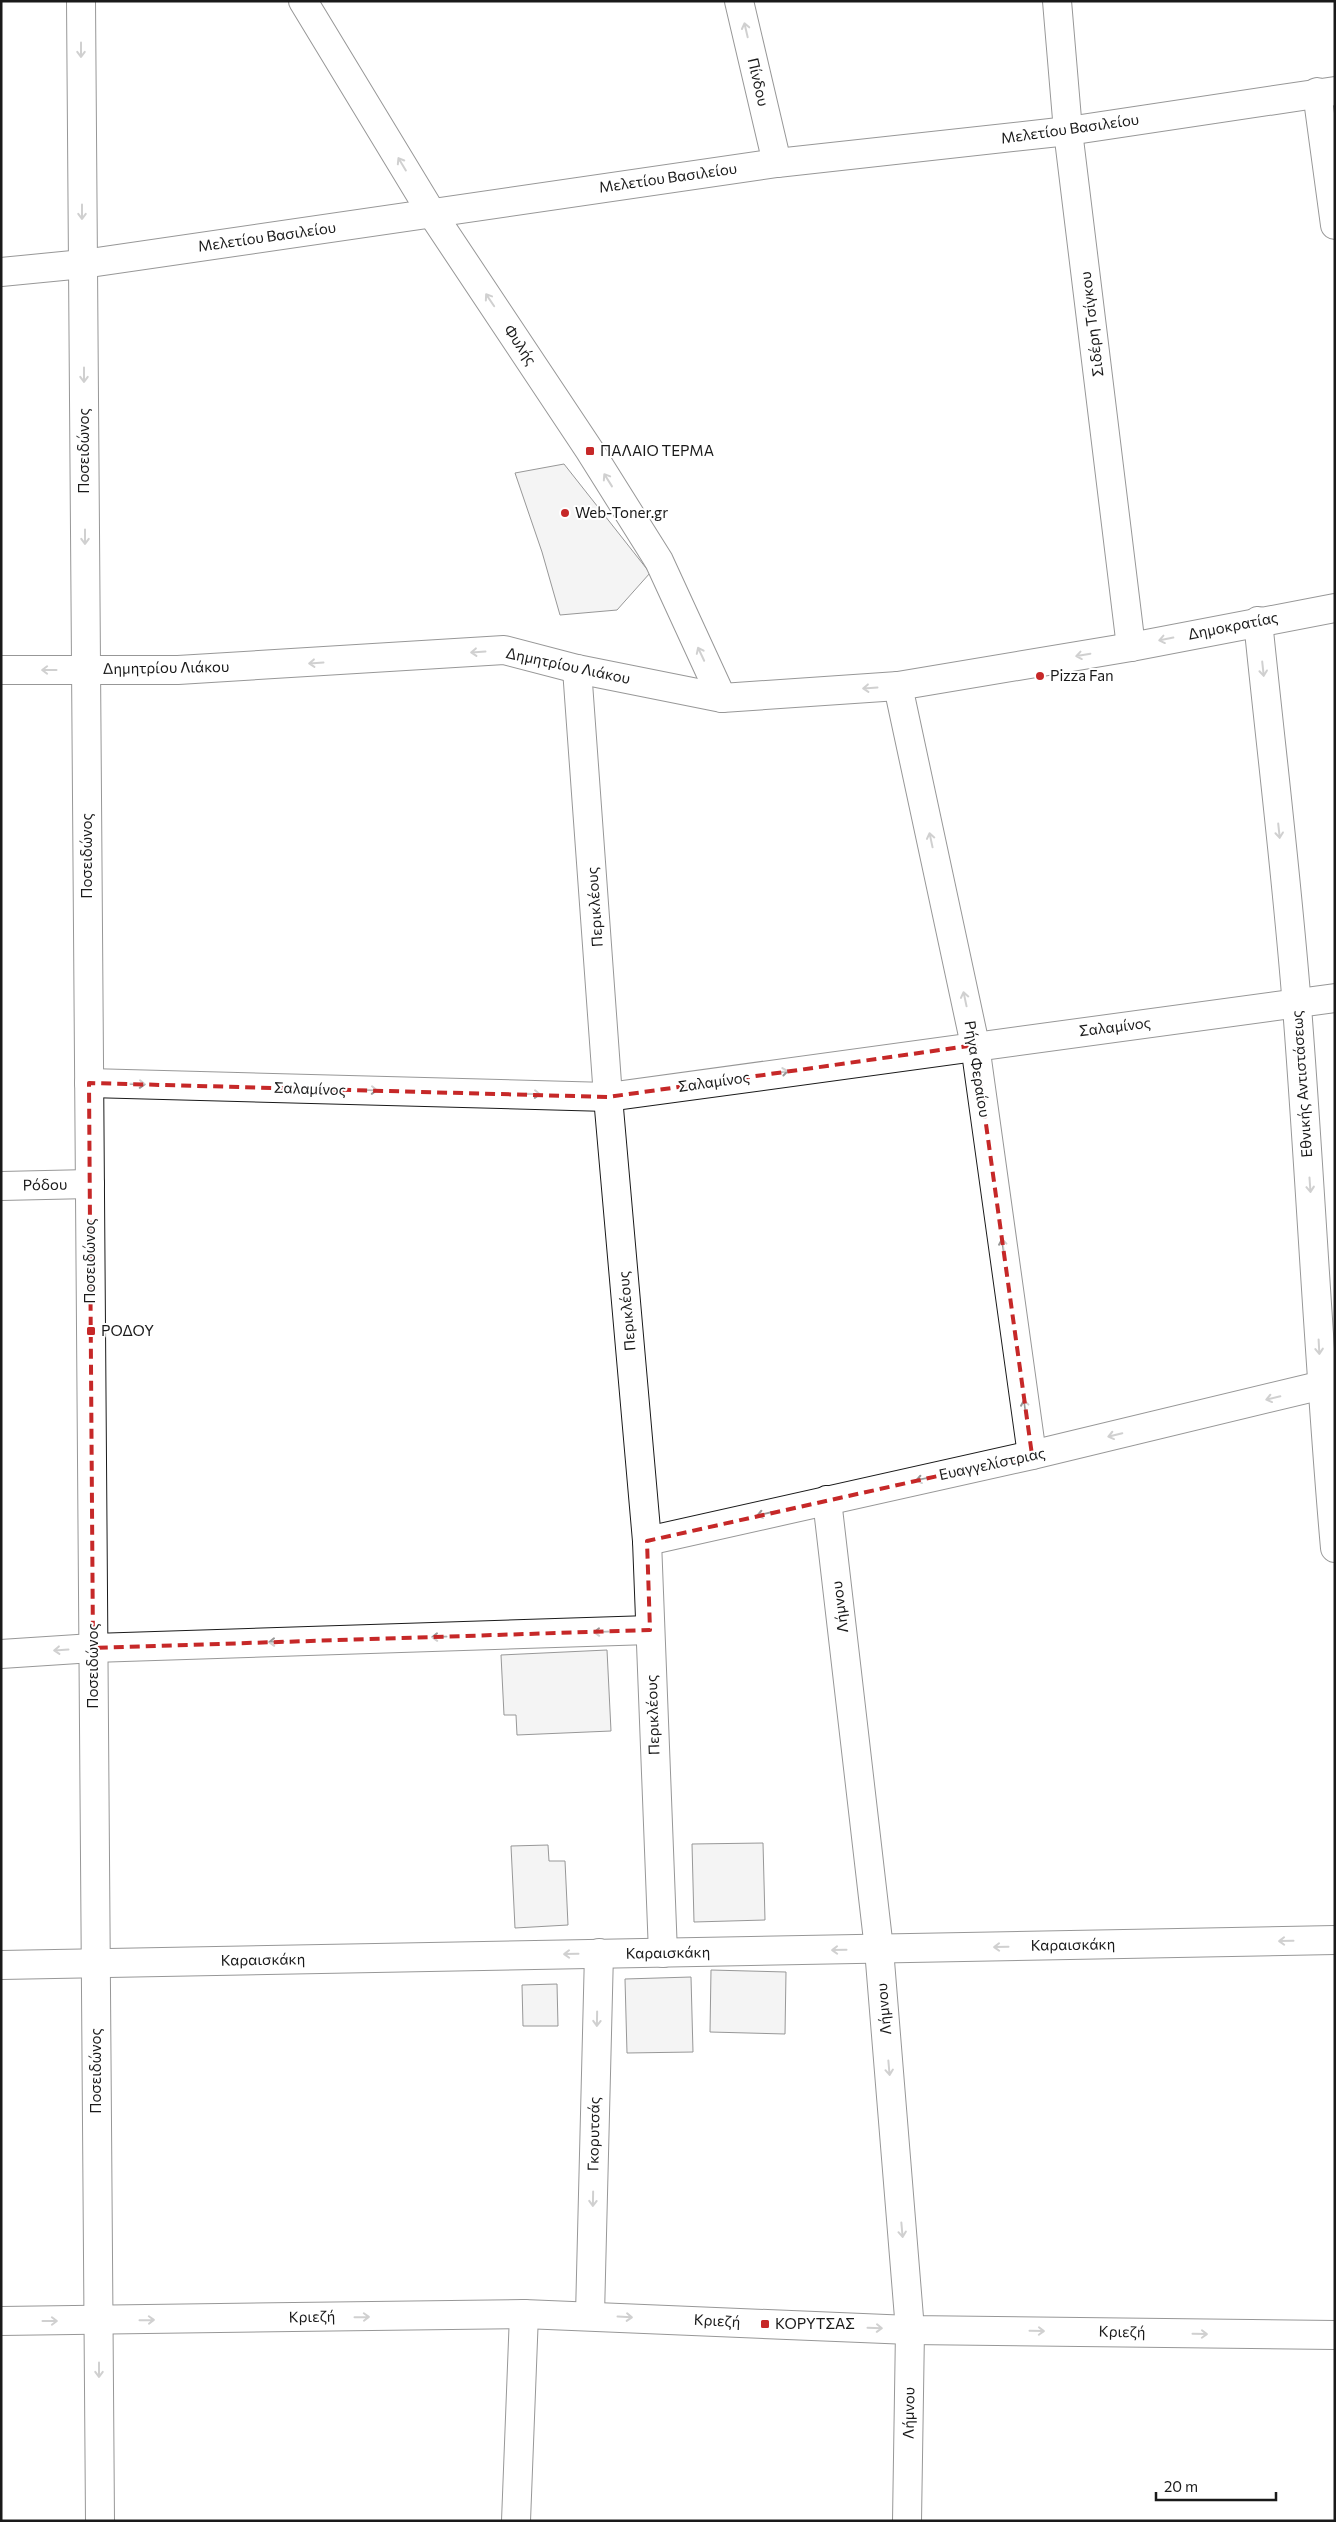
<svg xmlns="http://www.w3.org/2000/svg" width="1336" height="2522" font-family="Commissioner,sans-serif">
	<rect width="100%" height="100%" fill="#fff"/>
	<g fill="#e6e6e6" stroke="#1a1a1a">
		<path d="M564 464 650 573 617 610 560 615 542 552 515 473Z"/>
		<path d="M607 1650 611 1731 517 1735 516 1715H504L501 1655Z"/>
		<path d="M763 1843 765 1920 694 1922 692 1844Z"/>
		<path d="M548 1845 549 1861H565L568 1925 515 1928 511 1846Z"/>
		<path d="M711 1970 786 1972 785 2034 710 2032Z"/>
		<path d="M691 1977 693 2052 627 2053 625 1979Z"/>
		<path d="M557 1984 558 2026H523L522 1985Z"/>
	</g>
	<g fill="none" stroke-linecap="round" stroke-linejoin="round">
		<defs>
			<g id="minor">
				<path d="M81 1 100 2521"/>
				<path d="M303 1 431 212 590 451 659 561 722 698"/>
				<path d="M739 1 777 163"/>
				<path d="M1057 1 1068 131 1131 647"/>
				<path d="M1317 92 1335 225"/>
				<path d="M1 272 83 264 777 163 1068 131 1335 91"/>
				<path d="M1258 621C1271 749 1287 878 1297 1007 1311 1187 1319 1368 1335 1548"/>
				<path d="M577 669 608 1097 647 1541 663 1953"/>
				<path d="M1 670H178L504 650 577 669 722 698 898 686 1131 647 1335 608"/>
				<path d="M898 686 975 1045 1032 1455"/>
				<path d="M89 1083 608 1097 1335 998"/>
				<path d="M1 1186 90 1184"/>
				<path d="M827 1500 879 1949 910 2330 907 2521"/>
				<path d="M647 1541 1032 1455 1335 1382"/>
				<path d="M1 1654 93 1648 650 1630"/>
				<path d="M1 1965 1335 1940"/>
				<path d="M590 2315 599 1953"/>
				<path d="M1 2321 524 2314 910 2330 1335 2335"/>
				<path d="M516 2521 524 2314"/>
			</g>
		</defs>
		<use href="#minor" stroke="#1a1a1a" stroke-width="30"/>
		<use href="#minor" stroke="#fff" stroke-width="28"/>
	</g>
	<defs><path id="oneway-shaft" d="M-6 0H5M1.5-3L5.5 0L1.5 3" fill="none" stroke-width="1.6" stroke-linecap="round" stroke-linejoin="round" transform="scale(1.25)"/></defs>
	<g stroke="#989898">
		<use href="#oneway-shaft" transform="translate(746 30) rotate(-103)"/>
		<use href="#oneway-shaft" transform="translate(81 50) rotate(90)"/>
		<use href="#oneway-shaft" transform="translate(402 164) rotate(-121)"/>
		<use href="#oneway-shaft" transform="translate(82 212) rotate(90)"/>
		<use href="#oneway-shaft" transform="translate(490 300) rotate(-124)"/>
		<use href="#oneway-shaft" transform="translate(84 375) rotate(90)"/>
		<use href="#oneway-shaft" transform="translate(608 480) rotate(-122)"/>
		<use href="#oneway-shaft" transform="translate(85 537) rotate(90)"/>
		<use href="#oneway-shaft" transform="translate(1166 639) rotate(169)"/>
		<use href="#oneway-shaft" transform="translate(478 652) rotate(176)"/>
		<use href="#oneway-shaft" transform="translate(701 654) rotate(-115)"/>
		<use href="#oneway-shaft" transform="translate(1083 655) rotate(170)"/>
		<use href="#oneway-shaft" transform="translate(316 663) rotate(176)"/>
		<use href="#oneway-shaft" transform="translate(1263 669) rotate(84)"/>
		<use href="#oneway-shaft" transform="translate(49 670) rotate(180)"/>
		<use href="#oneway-shaft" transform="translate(870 688) rotate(176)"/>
		<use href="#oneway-shaft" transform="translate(1279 831) rotate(84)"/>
		<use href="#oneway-shaft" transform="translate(931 840) rotate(-102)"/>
		<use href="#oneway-shaft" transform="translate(965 999) rotate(-102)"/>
		<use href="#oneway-shaft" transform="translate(781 1072) rotate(-8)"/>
		<use href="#oneway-shaft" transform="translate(138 1084) rotate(2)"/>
		<use href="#oneway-shaft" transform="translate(370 1090) rotate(2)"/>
		<use href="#oneway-shaft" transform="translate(533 1094) rotate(2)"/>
		<use href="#oneway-shaft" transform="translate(1310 1185) rotate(86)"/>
		<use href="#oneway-shaft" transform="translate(1003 1246) rotate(-98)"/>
		<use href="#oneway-shaft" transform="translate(1319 1347) rotate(87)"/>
		<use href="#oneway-shaft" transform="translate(1273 1398) rotate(167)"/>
		<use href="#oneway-shaft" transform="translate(1025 1407) rotate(-98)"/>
		<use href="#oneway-shaft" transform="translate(1115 1435) rotate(167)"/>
		<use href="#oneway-shaft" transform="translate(923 1479) rotate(168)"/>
		<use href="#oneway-shaft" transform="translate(764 1514) rotate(167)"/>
		<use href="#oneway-shaft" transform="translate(601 1632) rotate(178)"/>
		<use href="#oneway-shaft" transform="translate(439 1637) rotate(178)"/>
		<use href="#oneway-shaft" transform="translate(276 1642) rotate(178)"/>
		<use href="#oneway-shaft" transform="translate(61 1650) rotate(176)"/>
		<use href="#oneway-shaft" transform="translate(1286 1941) rotate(179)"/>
		<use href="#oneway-shaft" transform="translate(1001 1947) rotate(179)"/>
		<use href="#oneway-shaft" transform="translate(839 1950) rotate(179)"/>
		<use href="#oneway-shaft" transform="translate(571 1954) rotate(179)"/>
		<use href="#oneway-shaft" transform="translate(597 2019) rotate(91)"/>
		<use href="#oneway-shaft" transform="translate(889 2068) rotate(85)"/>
		<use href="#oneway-shaft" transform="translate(593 2199) rotate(91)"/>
		<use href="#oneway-shaft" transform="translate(902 2230) rotate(85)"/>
		<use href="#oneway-shaft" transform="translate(362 2317) rotate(-1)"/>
		<use href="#oneway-shaft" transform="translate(625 2317) rotate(3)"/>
		<use href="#oneway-shaft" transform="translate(147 2320) rotate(-1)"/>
		<use href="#oneway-shaft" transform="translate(50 2321)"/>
		<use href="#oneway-shaft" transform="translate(875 2328) rotate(2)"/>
		<use href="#oneway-shaft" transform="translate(1037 2331) rotate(1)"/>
		<use href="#oneway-shaft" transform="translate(1200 2334) rotate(1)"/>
		<use href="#oneway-shaft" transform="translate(99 2370) rotate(90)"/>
	</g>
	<path d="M0 0H1336V2522H0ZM975 1045 1032 1455 647 1541 650 1630 93 1648 89 1083 608 1097Z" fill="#fff" fill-opacity=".55" fill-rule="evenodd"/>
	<path fill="none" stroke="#c62828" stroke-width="4" stroke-dasharray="10 6" stroke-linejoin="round" d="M975 1045 1032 1455 647 1541 650 1630 93 1648 89 1083 608 1097Z"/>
	<g fill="#c62828" stroke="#fff" stroke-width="2">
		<rect x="585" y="446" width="10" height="10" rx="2.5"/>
		<circle cx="565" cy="513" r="5"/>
		<circle cx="1040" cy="676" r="5"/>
		<rect x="86" y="1326" width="10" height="10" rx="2.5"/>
		<rect x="760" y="2319" width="10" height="10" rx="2.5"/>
	</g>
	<g text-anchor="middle" stroke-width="4" stroke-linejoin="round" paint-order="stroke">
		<g font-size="15" fill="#1a1a1a" stroke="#fff">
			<text transform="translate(758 82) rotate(77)" y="5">Πίνδου</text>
			<text transform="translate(1070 129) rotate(-8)" y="5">Μελετίου Βασιλείου</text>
			<text transform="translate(668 178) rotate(-8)" y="5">Μελετίου Βασιλείου</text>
			<text transform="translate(267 237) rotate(-8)" y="5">Μελετίου Βασιλείου</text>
			<text transform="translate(1092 324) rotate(-97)" y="5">Σιδέρη Τσίγκου</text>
			<text transform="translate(520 345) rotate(56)" y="5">Φυλής</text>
			<text transform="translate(84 451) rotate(-90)" y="5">Ποσειδώνος</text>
			<text transform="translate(1233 626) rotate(-11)" y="5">Δημοκρατίας</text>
			<text transform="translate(568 666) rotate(12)" y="5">Δημητρίου Λιάκου</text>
			<text transform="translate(166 668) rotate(-1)" y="5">Δημητρίου Λιάκου</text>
			<text transform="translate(87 856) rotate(-90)" y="5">Ποσειδώνος</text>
			<text transform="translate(595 907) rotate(-94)" y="5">Περικλέους</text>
			<text transform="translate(1115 1027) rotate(-7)" y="5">Σαλαμίνος</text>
			<text transform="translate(977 1069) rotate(81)" y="5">Ρήγα Φεραίου</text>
			<text transform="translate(714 1082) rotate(-8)" y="5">Σαλαμίνος</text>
			<text transform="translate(1302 1084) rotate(-94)" y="5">Εθνικής Αντιστάσεως</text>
			<text transform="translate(310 1089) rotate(2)" y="5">Σαλαμίνος</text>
			<text transform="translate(45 1185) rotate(-1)" y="5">Ρόδου</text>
			<text transform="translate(90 1261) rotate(-90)" y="5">Ποσειδώνος</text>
			<text transform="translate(627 1311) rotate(-95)" y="5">Περικλέους</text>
			<text transform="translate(992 1464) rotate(-12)" y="5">Ευαγγελίστριας</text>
			<text transform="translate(840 1607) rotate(-97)" y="5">Λήμνου</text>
			<text transform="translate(93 1666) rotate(-90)" y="5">Ποσειδώνος</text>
			<text transform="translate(653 1715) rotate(-92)" y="5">Περικλέους</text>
			<text transform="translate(1073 1945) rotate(-1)" y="5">Καραισκάκη</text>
			<text transform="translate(668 1953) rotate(-1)" y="5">Καραισκάκη</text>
			<text transform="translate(263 1960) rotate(-1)" y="5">Καραισκάκη</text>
			<text transform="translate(884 2009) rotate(-95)" y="5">Λήμνου</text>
			<text transform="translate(96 2071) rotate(-90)" y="5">Ποσειδώνος</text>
			<text transform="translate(594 2134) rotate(-89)" y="5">Γκορυτσάς</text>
			<text transform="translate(312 2317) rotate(-1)" y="5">Κριεζή</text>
			<text transform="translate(717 2321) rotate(3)" y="5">Κριεζή</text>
			<text transform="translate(1122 2332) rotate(1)" y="5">Κριεζή</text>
			<text transform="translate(909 2413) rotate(-89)" y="5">Λήμνου</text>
		</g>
		<g font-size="15" fill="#1a1a1a" stroke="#fff" text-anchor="start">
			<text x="600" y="456">ΠΑΛΑΙΟ ΤΕΡΜΑ</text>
			<text x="575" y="518">Web-Toner.gr</text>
			<text x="1050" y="681">Pizza Fan</text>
			<text x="101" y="1336">ΡΟΔΟΥ</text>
			<text x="775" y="2329">ΚΟΡΥΤΣΑΣ</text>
		</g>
	</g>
	<rect width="1336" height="2522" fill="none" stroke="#1a1a1a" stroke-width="5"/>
	<path d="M1156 2492v8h120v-8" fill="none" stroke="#1a1a1a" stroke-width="2.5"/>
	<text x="1164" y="2492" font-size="15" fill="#1a1a1a" stroke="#ffffff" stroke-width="4" paint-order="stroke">20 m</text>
</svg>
